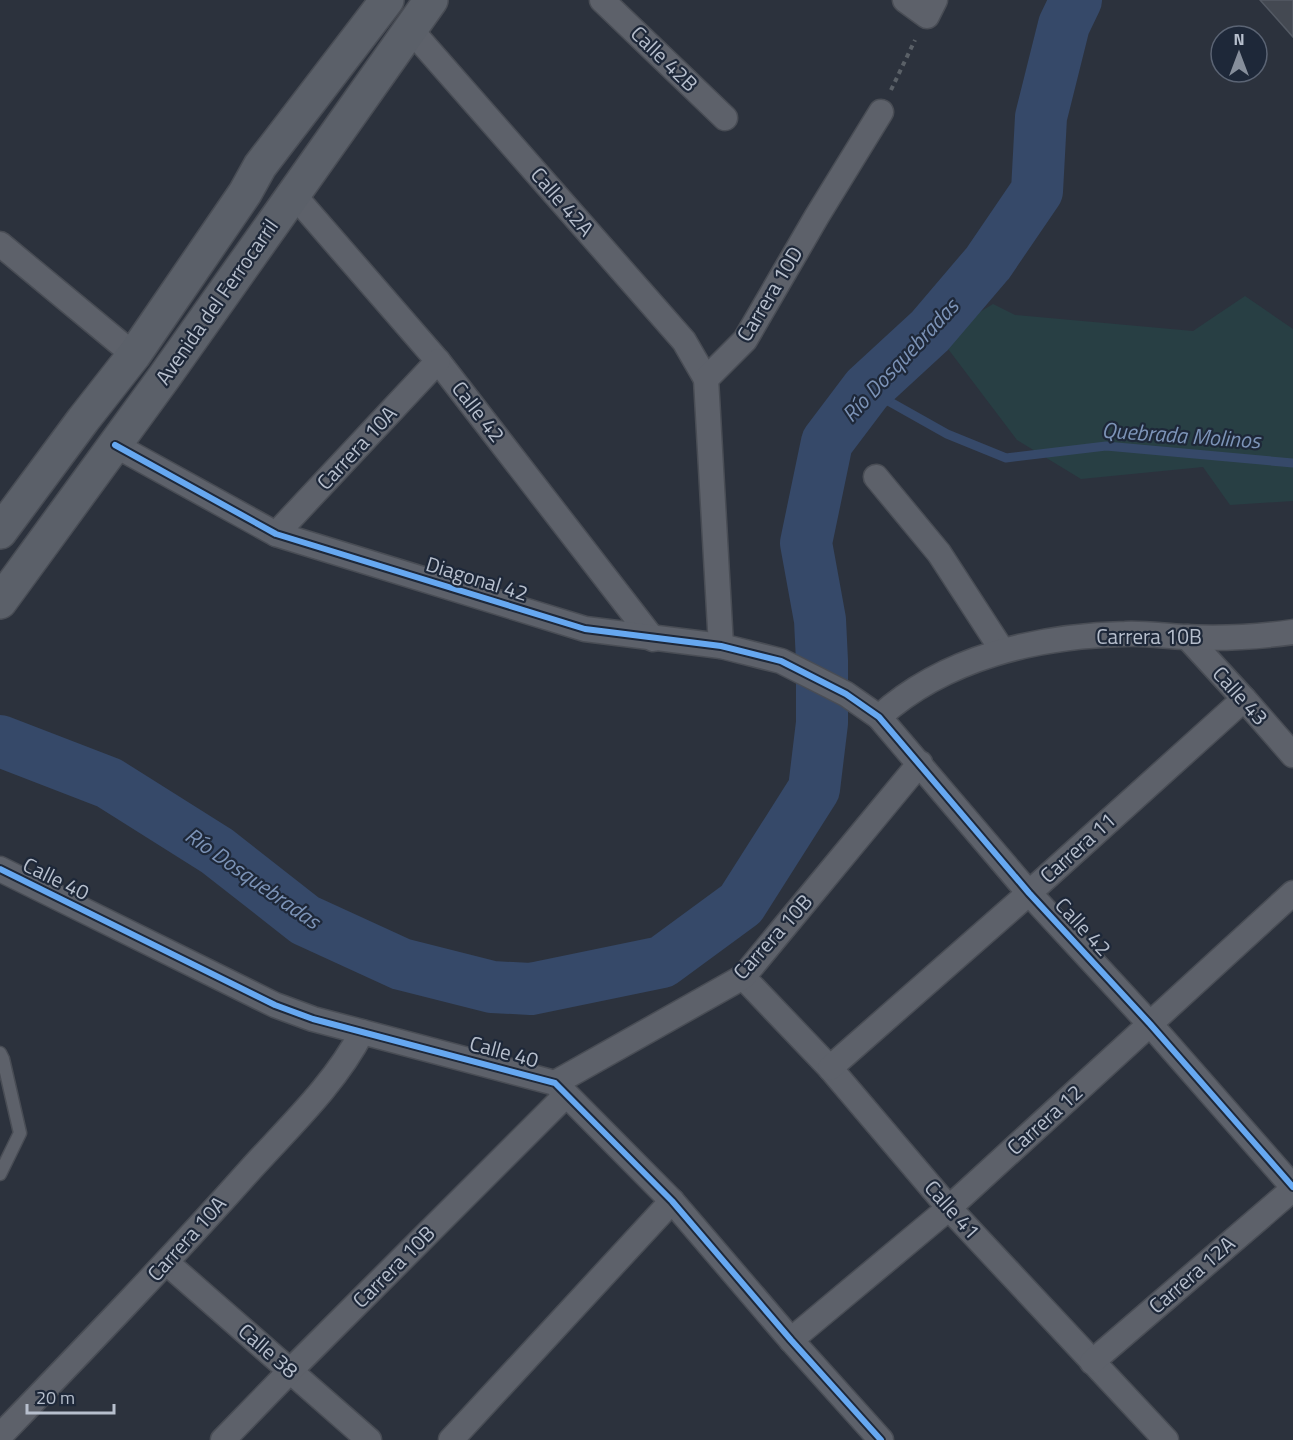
<svg xmlns="http://www.w3.org/2000/svg" width="1293" height="1440" font-family="'Titillium Web',sans-serif">
	<rect width="100%" height="100%" fill="#2c323d"/>
	<path fill="#283f44" d="M1245 296 1293 329V501L1230 505 1203 467 1081 479 1017 440 939 337 993 304 1015 315 1193 331Z"/>
	<g fill="none" stroke-linecap="round" stroke-linejoin="round">
		<path stroke="#364969" stroke-width="9" d="M867 389 947 434 1006 458 1106 446 1293 463"/>
		<path stroke="#364969" stroke-width="52" d="M0 741 109 783 217 851 305 920 401 964 492 987 531 989 662 962 741 904 814 789 822 723V661L820 620 806 543 827 442 867 389 930 331 988 263 1037 191 1041 117 1064 25 1076 0"/>
	</g>
	<path fill="#444952" stroke="#545a64" stroke-width="1.5" d="M1260 0H1293V37Z"/>
	<g fill="none" stroke-linecap="round" stroke-linejoin="round">
		<defs>
			<path id="lane" d="M0 1053 3 1059 20 1133 0 1174"/>
			<g id="street">
				<path d="M602 0 725 118"/>
				<path d="M905 0 927 16 935 0"/>
				<path d="M410 29 684 341 706 379"/>
				<path d="M293 194 438 361 653 639"/>
				<path d="M0 244 134 355"/>
				<path d="M115 445 276 534 585 629 721 646 781 661 846 694 879 717 1029 893 1150 1024 1293 1187"/>
				<path d="M876 477 939 553 1002 650"/>
				<path d="M276 534 438 361"/>
				<path d="M1187 637 1244 699 1293 755"/>
				<path d="M721 646 706 379 745 340 817 216 881 112"/>
				<path d="M879 717C945 657 1038 636 1125 634 1144 633 1164 636 1184 637 1220 639 1257 637 1293 632"/>
				<path d="M0 869 275 1005 313 1019 555 1083 672 1201 791 1340 881 1440"/>
				<path d="M743 977 830 1068 949 1208 1166 1440"/>
				<path d="M830 1068 1029 893 1244 699"/>
				<path d="M555 1083 743 977 920 763"/>
				<path d="M167 1263 369 1440"/>
				<path d="M791 1340 949 1208 1293 893"/>
				<path d="M1092 1362 1293 1189"/>
				<path d="M0 1436C85 1348 169 1261 250 1170 289 1127 335 1084 362 1032"/>
				<path d="M223 1440 290 1371 566 1095"/>
				<path d="M451 1440 672 1201"/>
			</g>
			<g id="secondary">
				<path d="M0 532 83 420 134 355 245 193 260 166 387 0"/>
				<path d="M0 602 165 376 431 0"/>
			</g>
		</defs>
		<use href="#lane" stroke="#494d55" stroke-width="15"/>
		<use href="#street" stroke="#494d55" stroke-width="27"/>
		<use href="#secondary" stroke="#494d55" stroke-width="36"/>
		<path stroke="#5a6067" stroke-width="4" stroke-dasharray="4.5 4.5" stroke-linecap="butt" d="M891 90 915 40"/>
		<use href="#lane" stroke="#5d616a" stroke-width="12"/>
		<use href="#street" stroke="#5d616a" stroke-width="24"/>
		<use href="#secondary" stroke="#5b6069" stroke-width="33"/>
		<defs>
			<g id="cycleway">
				<path d="M115 445 276 534 585 629 721 646 781 661 846 694 879 717 1029 893 1150 1024 1293 1187"/>
				<path d="M0 869 275 1005 313 1019 555 1083 672 1201 791 1340 881 1440"/>
			</g>
		</defs>
		<use href="#cycleway" stroke="#1e2839" stroke-width="10"/>
		<use href="#cycleway" stroke="#66a8f1" stroke-width="6"/>
	</g>
	<g text-anchor="middle" stroke-width="4.5" stroke-linejoin="round" paint-order="stroke">
		<g font-size="21" fill="#b7bfcd" stroke="#1e2839">
			<text transform="translate(664 59) rotate(44)" y="7">Calle 42B</text>
			<text transform="translate(562 202) rotate(49)" y="7">Calle 42A</text>
			<text transform="translate(770 294) rotate(-59)" y="7">Carrera 10D</text>
			<text transform="translate(217 302) rotate(-55)" y="7">Avenida del Ferrocarril</text>
			<text transform="translate(478 412) rotate(52)" y="7">Calle 42</text>
			<text transform="translate(357 448) rotate(-47)" y="7">Carrera 10A</text>
			<text transform="translate(477 579) rotate(17)" y="7">Diagonal 42</text>
			<text x="1149" y="644">Carrera 10B</text>
			<text transform="translate(1240 696) rotate(48)" y="7">Calle 43</text>
			<text transform="translate(1078 848) rotate(-42)" y="7">Carrera 11</text>
			<text transform="translate(56 879) rotate(26)" y="7">Calle 40</text>
			<text transform="translate(1083 927) rotate(47)" y="7">Calle 42</text>
			<text transform="translate(773 937) rotate(-48)" y="7">Carrera 10B</text>
			<text transform="translate(504 1052) rotate(15)" y="7">Calle 40</text>
			<text transform="translate(1045 1120) rotate(-42)" y="7">Carrera 12</text>
			<text transform="translate(952 1210) rotate(48)" y="7">Calle 41</text>
			<text transform="translate(187 1239) rotate(-48)" y="7">Carrera 10A</text>
			<text transform="translate(394 1267) rotate(-45)" y="7">Carrera 10B</text>
			<text transform="translate(1192 1275) rotate(-41)" y="7">Carrera 12A</text>
			<text transform="translate(268 1351) rotate(41)" y="7">Calle 38</text>
		</g>
		<g font-size="22" font-style="italic" fill="#7c93b7" stroke="#1e2839">
			<text transform="translate(900 360) rotate(-47)" y="8">Río Dosquebradas</text>
			<text transform="translate(1181 435) rotate(4)" y="8">Quebrada Molinos</text>
			<text transform="translate(253 878) rotate(35)" y="8">Río Dosquebradas</text>
		</g>
	</g>
	<g transform="translate(1239 54)"><circle r="28" fill="#1e2839" stroke="#5b6474" stroke-width="1.5"/>
	<path d="M0-4.5L10 22L0 15L-10 22Z" fill="#868e9b"/>
	<text y="-9" font-size="16" font-weight="bold" text-anchor="middle" fill="#b7bfcd">N</text>
	</g>
	<path d="M27 1404v9h87v-9" fill="none" stroke="#b7bfcd" stroke-width="3"/>
	<text x="36" y="1404" font-size="18" fill="#b7bfcd" stroke="#1e2839" stroke-width="4.5" paint-order="stroke">20 m</text>
</svg>
